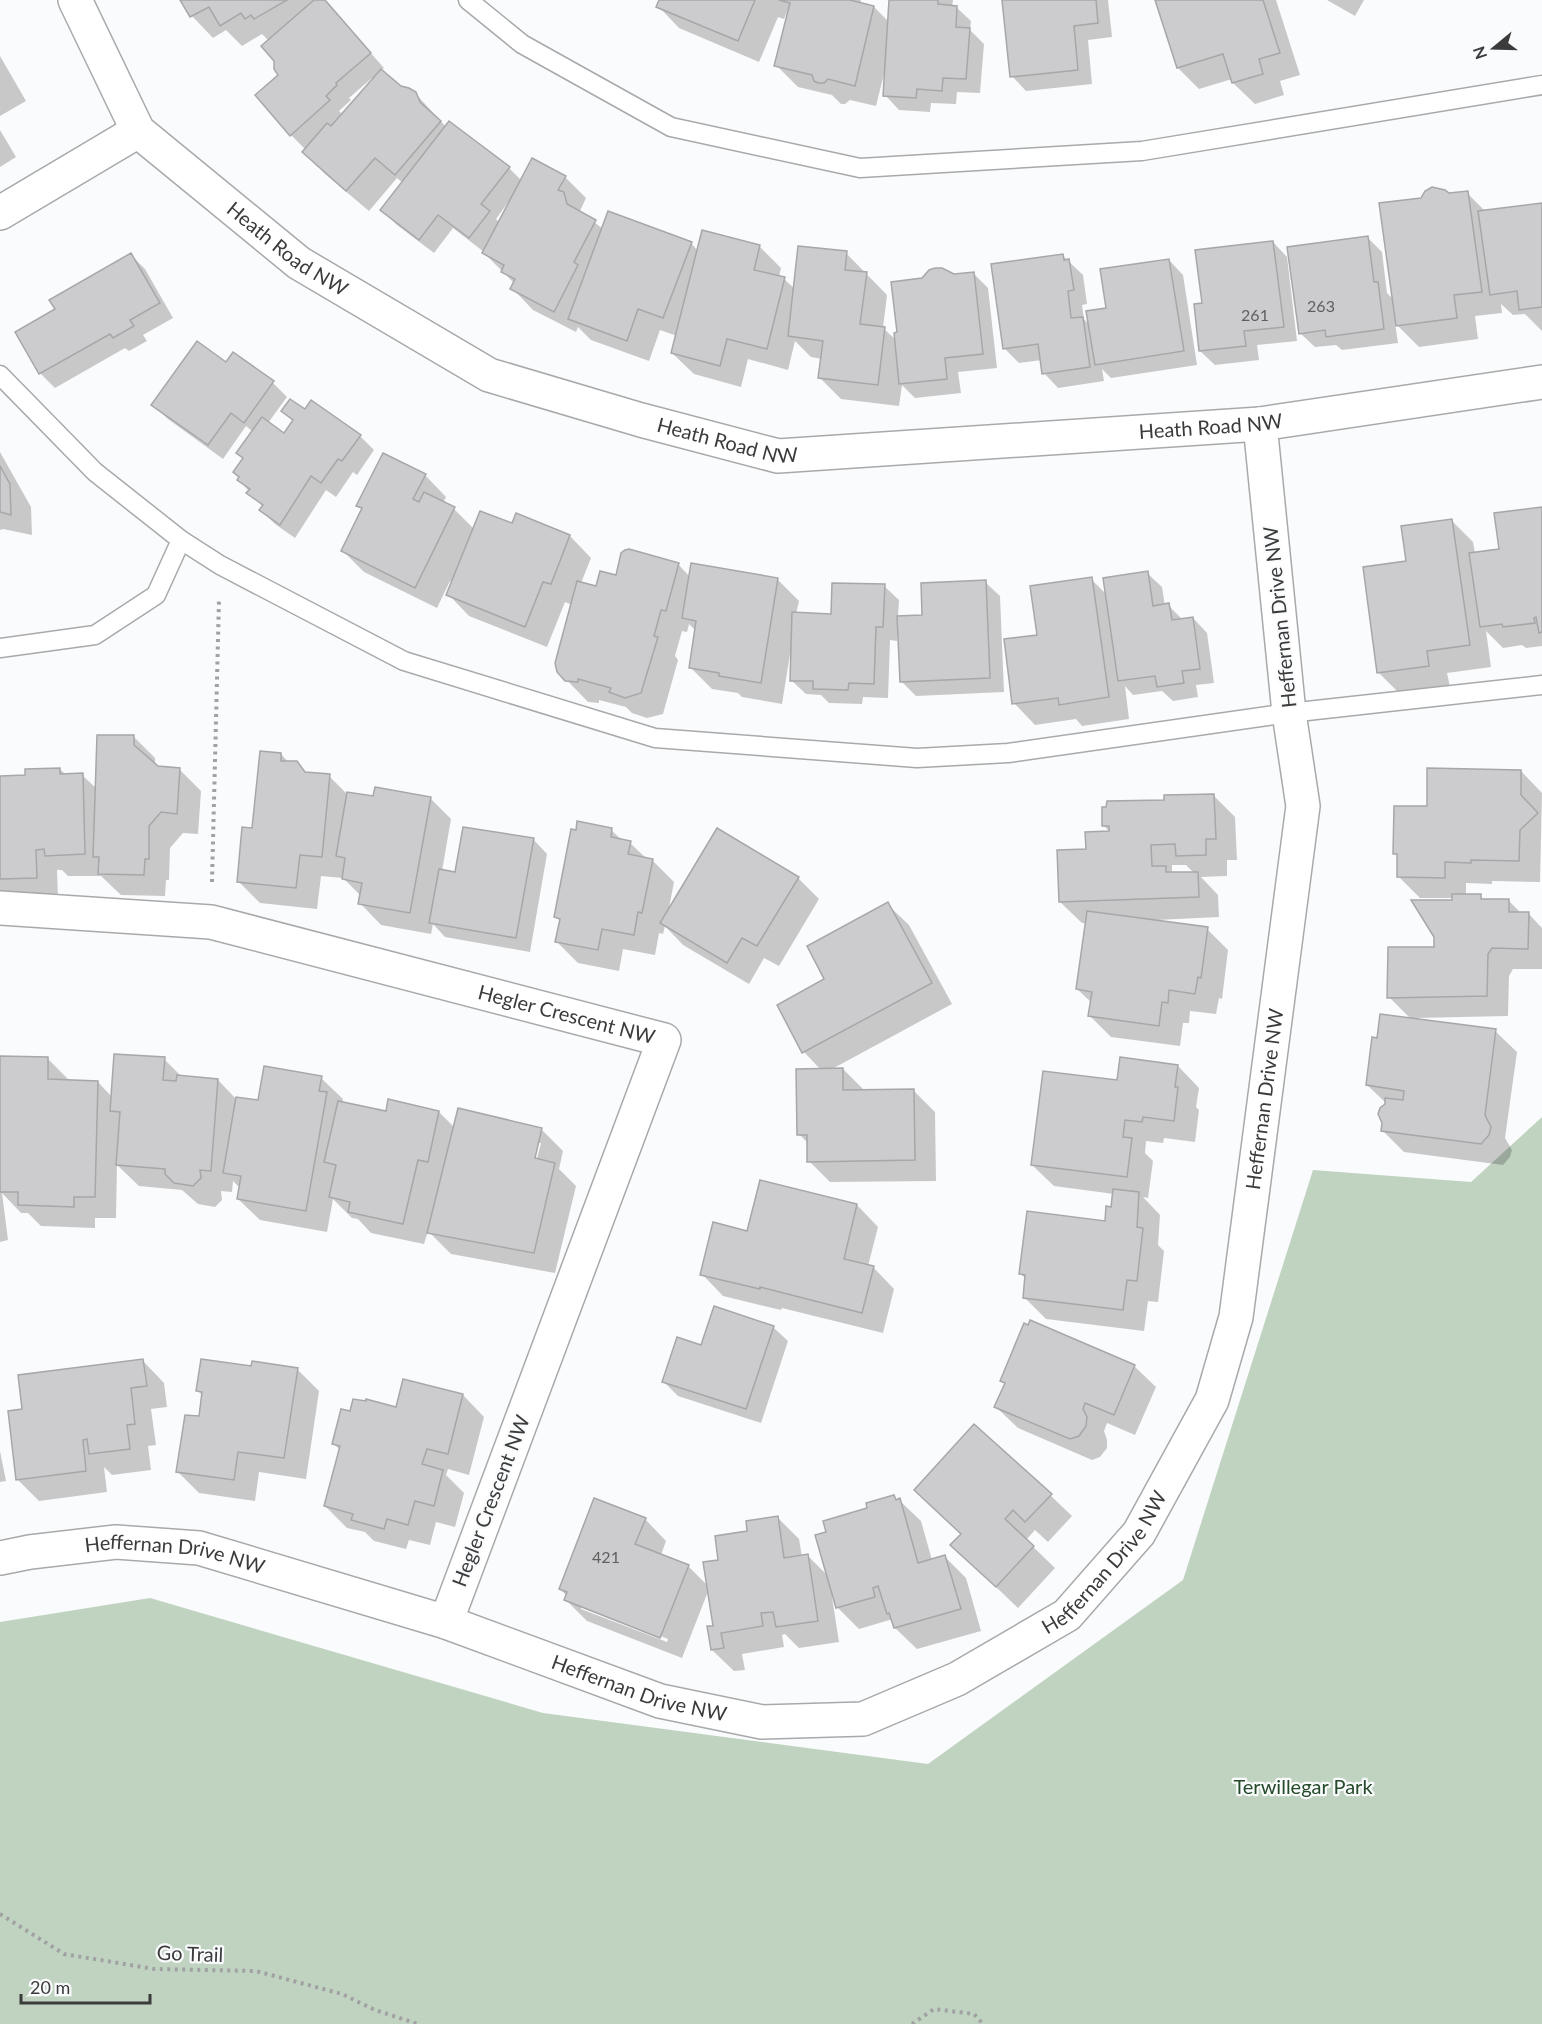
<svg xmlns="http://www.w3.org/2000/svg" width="1542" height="2024" font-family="Lato,sans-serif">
	<rect width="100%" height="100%" fill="#fafbfc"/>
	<path fill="#c0d3c1" d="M1542 1117V2024H0V1622L150 1598 543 1713 928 1764 1183 1580 1313 1170 1471 1182Z"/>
	<g fill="#0003" fill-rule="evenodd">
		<path d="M182 0H324L384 68 381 70 401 88 415 93 446 127 509 168 522 181 565 177 586 198 580 211 603 229 691 243 698 251 760 247 781 268 779 277 784 279 795 289 846 253 887 295 883 328 896 340 953 276 973 273 988 288 997 368 958 372 961 393 915 398 902 385 899 406 841 399 820 378 822 359 811 357 795 341 788 370 748 359 741 387 694 374 672 353 677 336 660 330 649 361 591 340 578 327 576 332 533 310 512 288 514 283 484 253V252L453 228 434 253 397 225 382 210 403 183 397 178 369 211 325 174 304 152 306 150 291 135 280 76 269 41 262 34 242 46 226 30 213 38 192 16ZM372 78 373 79 343 115 339 111 351 100 349 98ZM509 201 511 202 500 223 496 219Z"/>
		<path d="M661 0H861L860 4 874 7 890 23 891 0H953L952 7H956L971 21 970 30 984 44 980 93 957 92 956 104 931 103 930 112 899 110 885 95V70L876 106 850 100 845 104H841L832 95 798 87 776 65 790 8 789 7 784 19 778 17 759 62 679 28 658 6Z"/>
		<path d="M1003 0H1108L1112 37 1088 40 1092 84 1026 91 1012 76Z"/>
		<path d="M1157 0H1276L1300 75 1280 81 1284 95 1255 104 1233 83 1232 79 1199 89 1178 68Z"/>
		<path d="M1327 0H1364L1355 16Z"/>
		<path d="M0 56 26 101 0 116Z"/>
		<path d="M0 130 16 157 0 167Z"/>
		<path d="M1467 193 1486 212 1542 204V331L1525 314 1513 315 1501 304 1502 313 1475 316 1478 339 1419 347 1395 323 1398 343 1342 350 1336 345 1315 347 1300 333 1367 237 1382 252 1387 293 1394 300 1448 195Z"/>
		<path d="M1273 242 1287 257 1297 341 1257 345 1259 360 1215 365 1200 351 1204 304Z"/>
		<path d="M131 255 145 269 173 318 143 335 147 341 129 351 125 348 55 388 40 373 57 309Z"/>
		<path d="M1062 255 1083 275 1087 304 1082 305 1084 319 1090 326 1108 309 1169 260 1183 275 1197 365 1111 378 1102 369 1104 381 1058 388 1044 373 1042 360 1019 363 1005 349Z"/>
		<path d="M233 354 273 383 287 397 268 423 285 435 294 422 283 411H305L360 436 374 450 357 475 353 472 336 497 326 490 295 538 275 524 261 510 263 507 239 480 253 432 246 426 223 459 168 419 153 405 226 364Z"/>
		<path d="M0 452 31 507 32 535 3 529 0 530Z"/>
		<path d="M425 475 446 497 443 503 454 509 474 529 513 525 517 515 570 536 591 558 581 583 597 587 617 577 678 564 690 577 777 579 799 601 796 614 833 615 884 586 899 600 898 617 924 616 985 582 1000 596 1004 692 916 696 902 682 899 631H897V641L890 640 888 698 863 697 862 704 829 703 821 695 806 694 791 680 792 654H790L782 704 742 697 738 693 712 689 690 667 696 631 689 624 687 632 682 631 675 656 678 660 663 714 647 718 632 713 626 707 599 700V703L588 702 558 671 572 605 565 602 547 647 469 616 448 594 453 582 450 581 437 608 364 572 342 550 363 510 358 505Z"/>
		<path d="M1542 508V646L1526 648 1522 645 1503 648 1486 631 1491 667 1447 673 1450 687 1400 694 1379 673 1408 562 1452 521 1473 542 1475 553 1501 550Z"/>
		<path d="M1147 573 1162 587 1165 606 1168 605 1183 620 1193 618 1207 633 1214 683 1196 685 1198 697 1173 701 1162 691 1133 695 1125 686 1129 719 1082 726 1076 719 1035 725 1014 703 1039 636 1091 579 1107 595Z"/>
		<path d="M134 737 155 758V766L180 770 201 791 198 834 183 833 170 848 169 880H166L165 896 121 895 101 876H68L62 870H57L58 899 0 894V778L26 777 60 769 66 775H82L97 789Z"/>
		<path d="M281 754 289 763H296L307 774 329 776 346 793 374 798H430L451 819 442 871 456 874 533 839 547 854 530 952 445 937 433 924 431 934 381 925 360 903 361 896 343 878 321 876 317 909 260 903 239 882 254 829Z"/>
		<path d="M1521 771 1542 793 1540 882 1492 881V884L1466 883V896H1480L1484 900H1508L1521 913H1528L1542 928V969H1513L1509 976 1508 1016 1415 1018V1020L1495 1031 1517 1052 1505 1138 1512 1150 1510 1157 1503 1165 1404 1152 1382 1130 1386 1103 1367 1085 1378 1039 1412 1020 1389 997 1435 949 1453 898H1420L1398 876V857L1395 853 1428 808Z"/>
		<path d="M1213 795 1235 817 1237 860H1227V876L1201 877 1218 895 1219 917 1156 920V922L1207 929 1228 950 1222 999 1219 998 1216 1014 1190 1011 1189 1023H1183L1180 1046 1111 1037 1090 1016 1092 1003 1077 989 1086 923H1082L1060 902 1087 850 1110 832 1104 826 1166 801ZM1172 865H1186L1194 873 1172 874Z"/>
		<path d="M611 830 623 841 630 843 647 859 652 860 674 882 668 913 798 878 819 899 779 966 764 958 749 984 683 945 665 926 663 934 659 933 655 955 623 949 619 971 578 963 556 941 561 922 556 917Z"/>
		<path d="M887 904 909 925 952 1004 832 1069H843L865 1091H914L935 1112 936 1181 830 1182 809 1161V1144L799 1134 821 1070 804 1052 826 979Z"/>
		<path d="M0 1057 48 1059 69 1080 98 1082 112 1097 164 1059 182 1077 218 1080 237 1100 259 1102 321 1078 343 1099 342 1103 387 1113 439 1112 455 1128 459 1109 542 1130 563 1151 559 1169 576 1186 555 1273 451 1254 428 1231 424 1244 371 1233 358 1219 352 1218 333 1199 327 1232 260 1220 238 1199 240 1188 233 1181 232 1192 221 1191 222 1200 215 1207 198 1204 182 1190 139 1186 117 1165 116 1218H95V1228L41 1226 28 1213H21L2 1193 8 1240 0 1242ZM538 1143H541L535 1166 532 1165Z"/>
		<path d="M1178 1066 1199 1088 1196 1107 1199 1110 1195 1142 1164 1138 1163 1143 1146 1141 1145 1153 1153 1161 1148 1198 1143 1197 1160 1215 1158 1245 1164 1251 1158 1302 1148 1301 1144 1331 1046 1319 1024 1297 1026 1279 1021 1274 1106 1223 1112 1209 1114 1194 1054 1186 1032 1165 1118 1082Z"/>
		<path d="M857 1205 878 1227 868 1266 873 1267 894 1289 883 1333 782 1308 781 1310 723 1296 702 1274 748 1233Z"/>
		<path d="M773 1327 788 1341 761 1423 678 1396 663 1381 702 1347Z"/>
		<path d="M143 1361 164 1383 167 1407 151 1409 156 1445 148 1446 151 1470 112 1475 104 1467 107 1492 39 1501 17 1479Z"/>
		<path d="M1134 1366 1156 1387 1135 1435 1107 1423 1104 1431 1107 1440V1448L1100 1457 1092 1460 1018 1428 996 1407 1006 1385 1001 1380Z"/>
		<path d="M253 1368 297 1369 319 1391 306 1479 259 1472 255 1501 199 1493 178 1472 200 1418 203 1396 198 1391Z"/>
		<path d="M463 1395 484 1417 469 1475 448 1469 446 1475 464 1493 455 1527 436 1522 430 1545 409 1540 406 1549 374 1541 365 1532 347 1528 325 1506 340 1450 333 1443 351 1413 397 1408Z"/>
		<path d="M0 1451 6 1481 0 1482Z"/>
		<path d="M916 1490 1050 1495 1072 1516 1048 1542 1035 1530 1026 1540 1055 1568 1018 1608 952 1545 962 1535Z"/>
		<path d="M894 1497 897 1501 899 1500 921 1521 932 1560 945 1557 966 1578 981 1631 917 1649 895 1628 893 1619 859 1629 837 1607 834 1596 832 1597 839 1642 799 1648 785 1634 782 1635 784 1647 742 1654 745 1670 734 1671 712 1650 715 1627 709 1589 682 1658 587 1621 566 1600 567 1596 560 1589 645 1519 666 1541 661 1555 688 1566 708 1586 719 1561 749 1532 778 1518 799 1539 802 1557 808 1556 829 1577 827 1533ZM581 1605 668 1639 667 1642 581 1609Z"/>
	</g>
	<g fill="#ccccce" stroke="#a7a7a9" stroke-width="1.5">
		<path d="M180 0H287L254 19 251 15 245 19 241 13 220 26 209 7 190 17Z"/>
		<path d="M314 0H325L371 53 336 83 337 85 326 96 330 100 290 136 255 95 278 75 274 69V61L261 46Z"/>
		<path d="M659 0H755L738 41 656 7Z"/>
		<path d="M850 0 874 6 855 86 828 79 824 83H818L814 81 812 75 774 66 790 3 779 0Z"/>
		<path d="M889 0H938V4L957 6 956 27 970 28 966 79 943 78 942 91 917 89 916 98 883 96Z"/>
		<path d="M1002 0H1096L1098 23 1074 26 1078 70 1010 77Z"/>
		<path d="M1155 0H1263L1280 53 1259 59 1263 74 1232 83 1223 54 1177 68Z"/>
		<path d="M381 69 401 86 409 88 416 92 420 102 441 121 395 175 375 158 346 191 302 152 327 123 331 126Z"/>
		<path d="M449 121 510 167 481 204 490 211 469 238 438 215 419 240 380 210Z"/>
		<path d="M532 158 566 176 558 190 564 192 567 204 596 220 574 262 578 265 554 312 510 289 515 279 501 272 504 265 482 253Z"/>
		<path d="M1432 187 1445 190 1449 193 1468 191 1482 292 1454 295 1457 318 1396 326 1379 203 1421 198 1425 191Z"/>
		<path d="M1542 203V307L1519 310 1517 291 1490 295 1478 211Z"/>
		<path d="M608 211 692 242 663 318 638 309 627 341 568 319Z"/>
		<path d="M702 230 760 245 754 270 785 277 767 349 727 339 720 366 671 353Z"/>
		<path d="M1368 236 1374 282H1378L1384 329 1326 337 1325 330 1299 334 1287 247Z"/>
		<path d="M1273 241 1284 327 1244 331 1246 346 1199 351 1194 304 1202 303 1195 250Z"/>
		<path d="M798 246 847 251 845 270 867 272 860 324 885 327 878 385 818 378 823 341 788 336Z"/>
		<path d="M131 253 160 303 130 320 134 326 113 338 110 334 39 374 15 332 55 309 49 300Z"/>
		<path d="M1063 254 1064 260 1069 259 1074 290 1068 291 1071 318 1083 317 1090 367 1042 374 1038 344 1003 349 991 264Z"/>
		<path d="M1169 259 1184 351 1095 365 1086 311 1106 308 1100 269Z"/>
		<path d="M935 268H942L954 274 974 272 983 354 945 358 947 379 899 384 894 333 897 332 891 282 922 278 929 270Z"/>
		<path d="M197 341 226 362 233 352 274 381 244 423 231 413 208 445 151 405Z"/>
		<path d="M290 399 305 409 311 400 361 435 342 461 338 459 321 483 311 476 280 525 259 510 263 505 246 493 250 489 237 480 239 477 233 472 243 458 236 453 262 417 284 433 293 420 281 411Z"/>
		<path d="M383 453 426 474 413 499 419 502 424 492 455 507 415 588 341 551 362 508 356 506Z"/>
		<path d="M0 466 10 484 11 515 0 512Z"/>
		<path d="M1542 507V632L1539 633 1536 617 1534 618 1535 623 1503 627 1502 624 1480 627 1469 553 1499 549 1494 513Z"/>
		<path d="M480 511 512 523 516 513 570 535 551 584 543 582 525 627 446 595Z"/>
		<path d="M1452 519 1470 645 1427 651 1429 666 1377 673 1363 567 1406 561 1401 526Z"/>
		<path d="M629 549 679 563 666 611 661 610 654 636 658 637 641 693 625 698 609 692 611 688 578 679V682L565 681 557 672 555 663 577 581 596 586 600 571 616 575 621 553 625 550Z"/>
		<path d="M691 563 778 578 761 683 719 676V673L689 668 696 621 682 618Z"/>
		<path d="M1148 571 1153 606 1169 603 1172 620 1193 617 1200 669 1182 671 1184 683 1157 687 1155 676 1118 681 1103 578Z"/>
		<path d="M1092 577 1109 697 1059 705 1058 698 1012 704 1004 639 1037 635 1030 586Z"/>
		<path d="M986 580 990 678 900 682 897 616 922 615 921 583Z"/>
		<path d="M832 583 885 584 883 627H876L874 684 849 683 848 690 813 689V681H790L792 612 831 614Z"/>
		<path d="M97 735H134V745L158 766 180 768 177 814 161 812 149 826V859H145L144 875 98 874 99 857H93Z"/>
		<path d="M260 751 281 753V761H297L305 772 330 774 322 857 300 855 296 888 237 882 242 827 252 828Z"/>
		<path d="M60 768V774L83 773 85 854 45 856 44 849 36 850 37 878 0 879V776L25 775V769Z"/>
		<path d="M1427 768 1521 770V795L1538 813 1520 830 1519 861 1471 860V863L1445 862V878L1397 877V854H1393L1394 806H1427Z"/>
		<path d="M375 787 431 797 410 913 358 904 362 883 342 879 345 858 336 856 347 792 373 796Z"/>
		<path d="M1214 794 1216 839H1206V855L1176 856 1175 844 1151 845 1152 866H1166V872H1198L1199 897 1059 902 1057 850 1086 849 1085 832 1109 831V826H1102V807H1106L1107 801 1164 800V795Z"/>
		<path d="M577 821 612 828 611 837 631 841 628 854 653 859 642 913 638 912 634 935 602 929 598 950 555 942 560 919 554 917 571 829 576 830Z"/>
		<path d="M463 827 534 838 516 938 429 923 439 869 455 872Z"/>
		<path d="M717 828 799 877 757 946 742 938 727 963 660 923Z"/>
		<path d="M1452 894H1481V899H1509V912H1529L1528 949 1492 948 1488 954 1487 996 1387 998 1388 947H1434V937L1411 900H1452Z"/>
		<path d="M888 902 932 983 802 1053 777 1005 824 979 807 946Z"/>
		<path d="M1087 911 1208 927 1201 978 1198 977 1195 994 1169 990 1168 1003 1162 1002 1159 1026 1088 1016 1092 992 1076 989Z"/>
		<path d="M1380 1014 1496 1029 1485 1115 1491 1127 1489 1135 1481 1144 1381 1131 1382 1123 1378 1114 1380 1108 1385 1104V1098L1403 1100 1404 1091 1366 1085 1372 1037 1377 1038Z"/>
		<path d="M114 1054 165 1057 163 1080 176 1081 177 1075 218 1079 211 1171 200 1170 201 1178 193 1186 174 1183 165 1174V1169L116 1165 120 1112 110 1111Z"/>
		<path d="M0 1056 48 1057V1079L98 1081 95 1197H74V1207L18 1205V1192H0Z"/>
		<path d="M1120 1057 1178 1065 1175 1087H1178L1174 1121 1143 1117 1142 1122 1125 1120 1123 1137 1132 1138 1127 1177 1031 1165 1043 1071 1117 1080Z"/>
		<path d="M264 1066 322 1076 319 1091 327 1092 306 1211 237 1199 241 1176 223 1173 236 1097 258 1100Z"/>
		<path d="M843 1068V1090L914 1089 915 1160 807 1162V1135H797L796 1069Z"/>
		<path d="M388 1099 439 1111 428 1162 418 1160 403 1224 348 1212 350 1202 329 1197 336 1165 324 1162 338 1101 386 1111Z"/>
		<path d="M458 1108 542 1128 535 1158 555 1163 534 1253 427 1233Z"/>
		<path d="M760 1180 857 1204 844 1259 874 1266 862 1313 760 1287V1289L700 1275 713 1222 747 1231Z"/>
		<path d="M1113 1189 1139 1192 1137 1227 1143 1228 1137 1281 1127 1280 1123 1310 1023 1298 1025 1275 1019 1274 1027 1211 1105 1221 1106 1206 1111 1207Z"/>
		<path d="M714 1306 774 1326 746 1409 662 1382 677 1337 701 1345Z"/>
		<path d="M1030 1320 1135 1365 1114 1415 1085 1403 1083 1409 1087 1417 1086 1426 1079 1436 1070 1439 994 1407 1005 1383 1000 1381 1024 1323 1028 1325Z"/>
		<path d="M143 1359 147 1386 131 1388 135 1424 127 1425 130 1449 89 1454 87 1439 83 1440 86 1471 16 1480 8 1411 22 1409 18 1375Z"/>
		<path d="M201 1359 251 1366 252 1361 298 1368 284 1458 238 1452 234 1480 176 1472 185 1415 199 1416 202 1392 196 1391Z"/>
		<path d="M403 1379 463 1394 448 1454 427 1449 422 1464 443 1470 434 1506 415 1501 408 1525 387 1519 384 1529 351 1520 353 1514 324 1506 340 1446 332 1444 341 1409 350 1411 353 1399 366 1401V1399L396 1407Z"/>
		<path d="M974 1424 1052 1494 1025 1522 1013 1510 1005 1519 1034 1546 996 1587 950 1545 961 1534 914 1490Z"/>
		<path d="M894 1495 896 1500 900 1498 918 1563 945 1555 961 1609 894 1628 889 1613 887 1614 878 1586 873 1588 875 1597 836 1608 815 1535 826 1532 823 1521 867 1508 866 1503Z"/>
		<path d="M594 1498 646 1518 635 1544 689 1565 660 1638 564 1600 567 1592 559 1589Z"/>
		<path d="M778 1516 784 1558 808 1554 818 1621 776 1627 773 1612 761 1613 763 1626 721 1633 724 1648 711 1650 707 1626H713L703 1562 718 1560 715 1536 747 1531 746 1521Z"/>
	</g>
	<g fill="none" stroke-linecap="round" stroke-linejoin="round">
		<defs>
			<g id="service">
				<path d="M468 0 522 44 671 127 860 168 1142 151 1542 85"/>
				<path d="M0 375 95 472 181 540 220 565 404 661 655 738 917 758 1008 753 1289 713 1542 685"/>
				<path d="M0 648 95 635 156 595 181 540"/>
			</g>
			<g id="minor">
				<path id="s1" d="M0 908 211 922 664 1040 446 1622"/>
				<path id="s2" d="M0 1558 30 1552 116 1542 199 1548 446 1622 660 1701 762 1722 863 1719 957 1679 1067 1615 1139 1533 1212 1400 1236 1317 1303 806 1289 713 1260 424"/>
			</g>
			<g id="tertiary">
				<path id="s3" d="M75 0 138 131 299 263 489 375 641 420 778 456 1260 424 1542 382"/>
				<path d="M0 213 138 131"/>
			</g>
		</defs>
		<use href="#service" stroke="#a8a9aa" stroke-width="21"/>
		<use href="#minor" stroke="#a8a9aa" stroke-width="36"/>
		<use href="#tertiary" stroke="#a8a9aa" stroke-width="36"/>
		<g stroke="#a1a1a2" stroke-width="4" stroke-dasharray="3 4.5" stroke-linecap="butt">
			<path d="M212 882 219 599"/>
			<path d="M0 1914 64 1954 154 1969 256 1971 342 1994 375 2010 418 2024"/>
			<path d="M912 2024 934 2009 974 2014 983 2024"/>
		</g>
		<use href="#service" stroke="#fff" stroke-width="18"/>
		<use href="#minor" stroke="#fff" stroke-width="33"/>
		<use href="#tertiary" stroke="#fff" stroke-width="33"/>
	</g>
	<g text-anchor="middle" stroke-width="4.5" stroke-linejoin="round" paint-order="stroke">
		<g font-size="16" fill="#5f5f60">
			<text x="1321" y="312">263</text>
			<text x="1255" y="321">261</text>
			<text x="606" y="1563">421</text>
		</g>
		<g font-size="20" fill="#3b3b3c" stroke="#fafbfc">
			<text dy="7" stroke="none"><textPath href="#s3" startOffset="336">Heath Road NW</textPath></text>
			<text dy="7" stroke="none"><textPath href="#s3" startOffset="1308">Heath Road NW</textPath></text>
			<text dy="7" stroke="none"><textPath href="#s3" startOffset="822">Heath Road NW</textPath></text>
			<text transform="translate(1280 617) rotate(-96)" y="7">Heffernan Drive NW</text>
			<text dy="7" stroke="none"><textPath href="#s1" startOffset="579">Hegler Crescent NW</textPath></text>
			<text dy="7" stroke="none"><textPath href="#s2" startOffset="1688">Heffernan Drive NW</textPath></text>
			<text transform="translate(491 1501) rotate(-69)" y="7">Hegler Crescent NW</text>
			<text dy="7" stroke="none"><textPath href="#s2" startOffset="177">Heffernan Drive NW</textPath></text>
			<text dy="7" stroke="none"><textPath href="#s2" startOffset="1185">Heffernan Drive NW</textPath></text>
			<text dy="7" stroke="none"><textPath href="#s2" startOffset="663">Heffernan Drive NW</textPath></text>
			<text transform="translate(190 1954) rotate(2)" y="7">Go Trail</text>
		</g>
		<g font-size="20" fill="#234a29" stroke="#fafbfc">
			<text x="1303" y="1794">Terwillegar Park</text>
		</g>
	</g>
	<g transform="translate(1494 48) rotate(251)" stroke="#fafbfc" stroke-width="4.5" paint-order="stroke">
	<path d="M0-4.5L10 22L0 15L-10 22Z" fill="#3b3b3c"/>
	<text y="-9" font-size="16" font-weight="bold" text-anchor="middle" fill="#3b3b3c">N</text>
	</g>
	<path d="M21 1994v9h129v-9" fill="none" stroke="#3b3b3c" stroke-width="3"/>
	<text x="30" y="1994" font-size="18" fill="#3b3b3c" stroke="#fafbfc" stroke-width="4.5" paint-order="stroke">20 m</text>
</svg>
